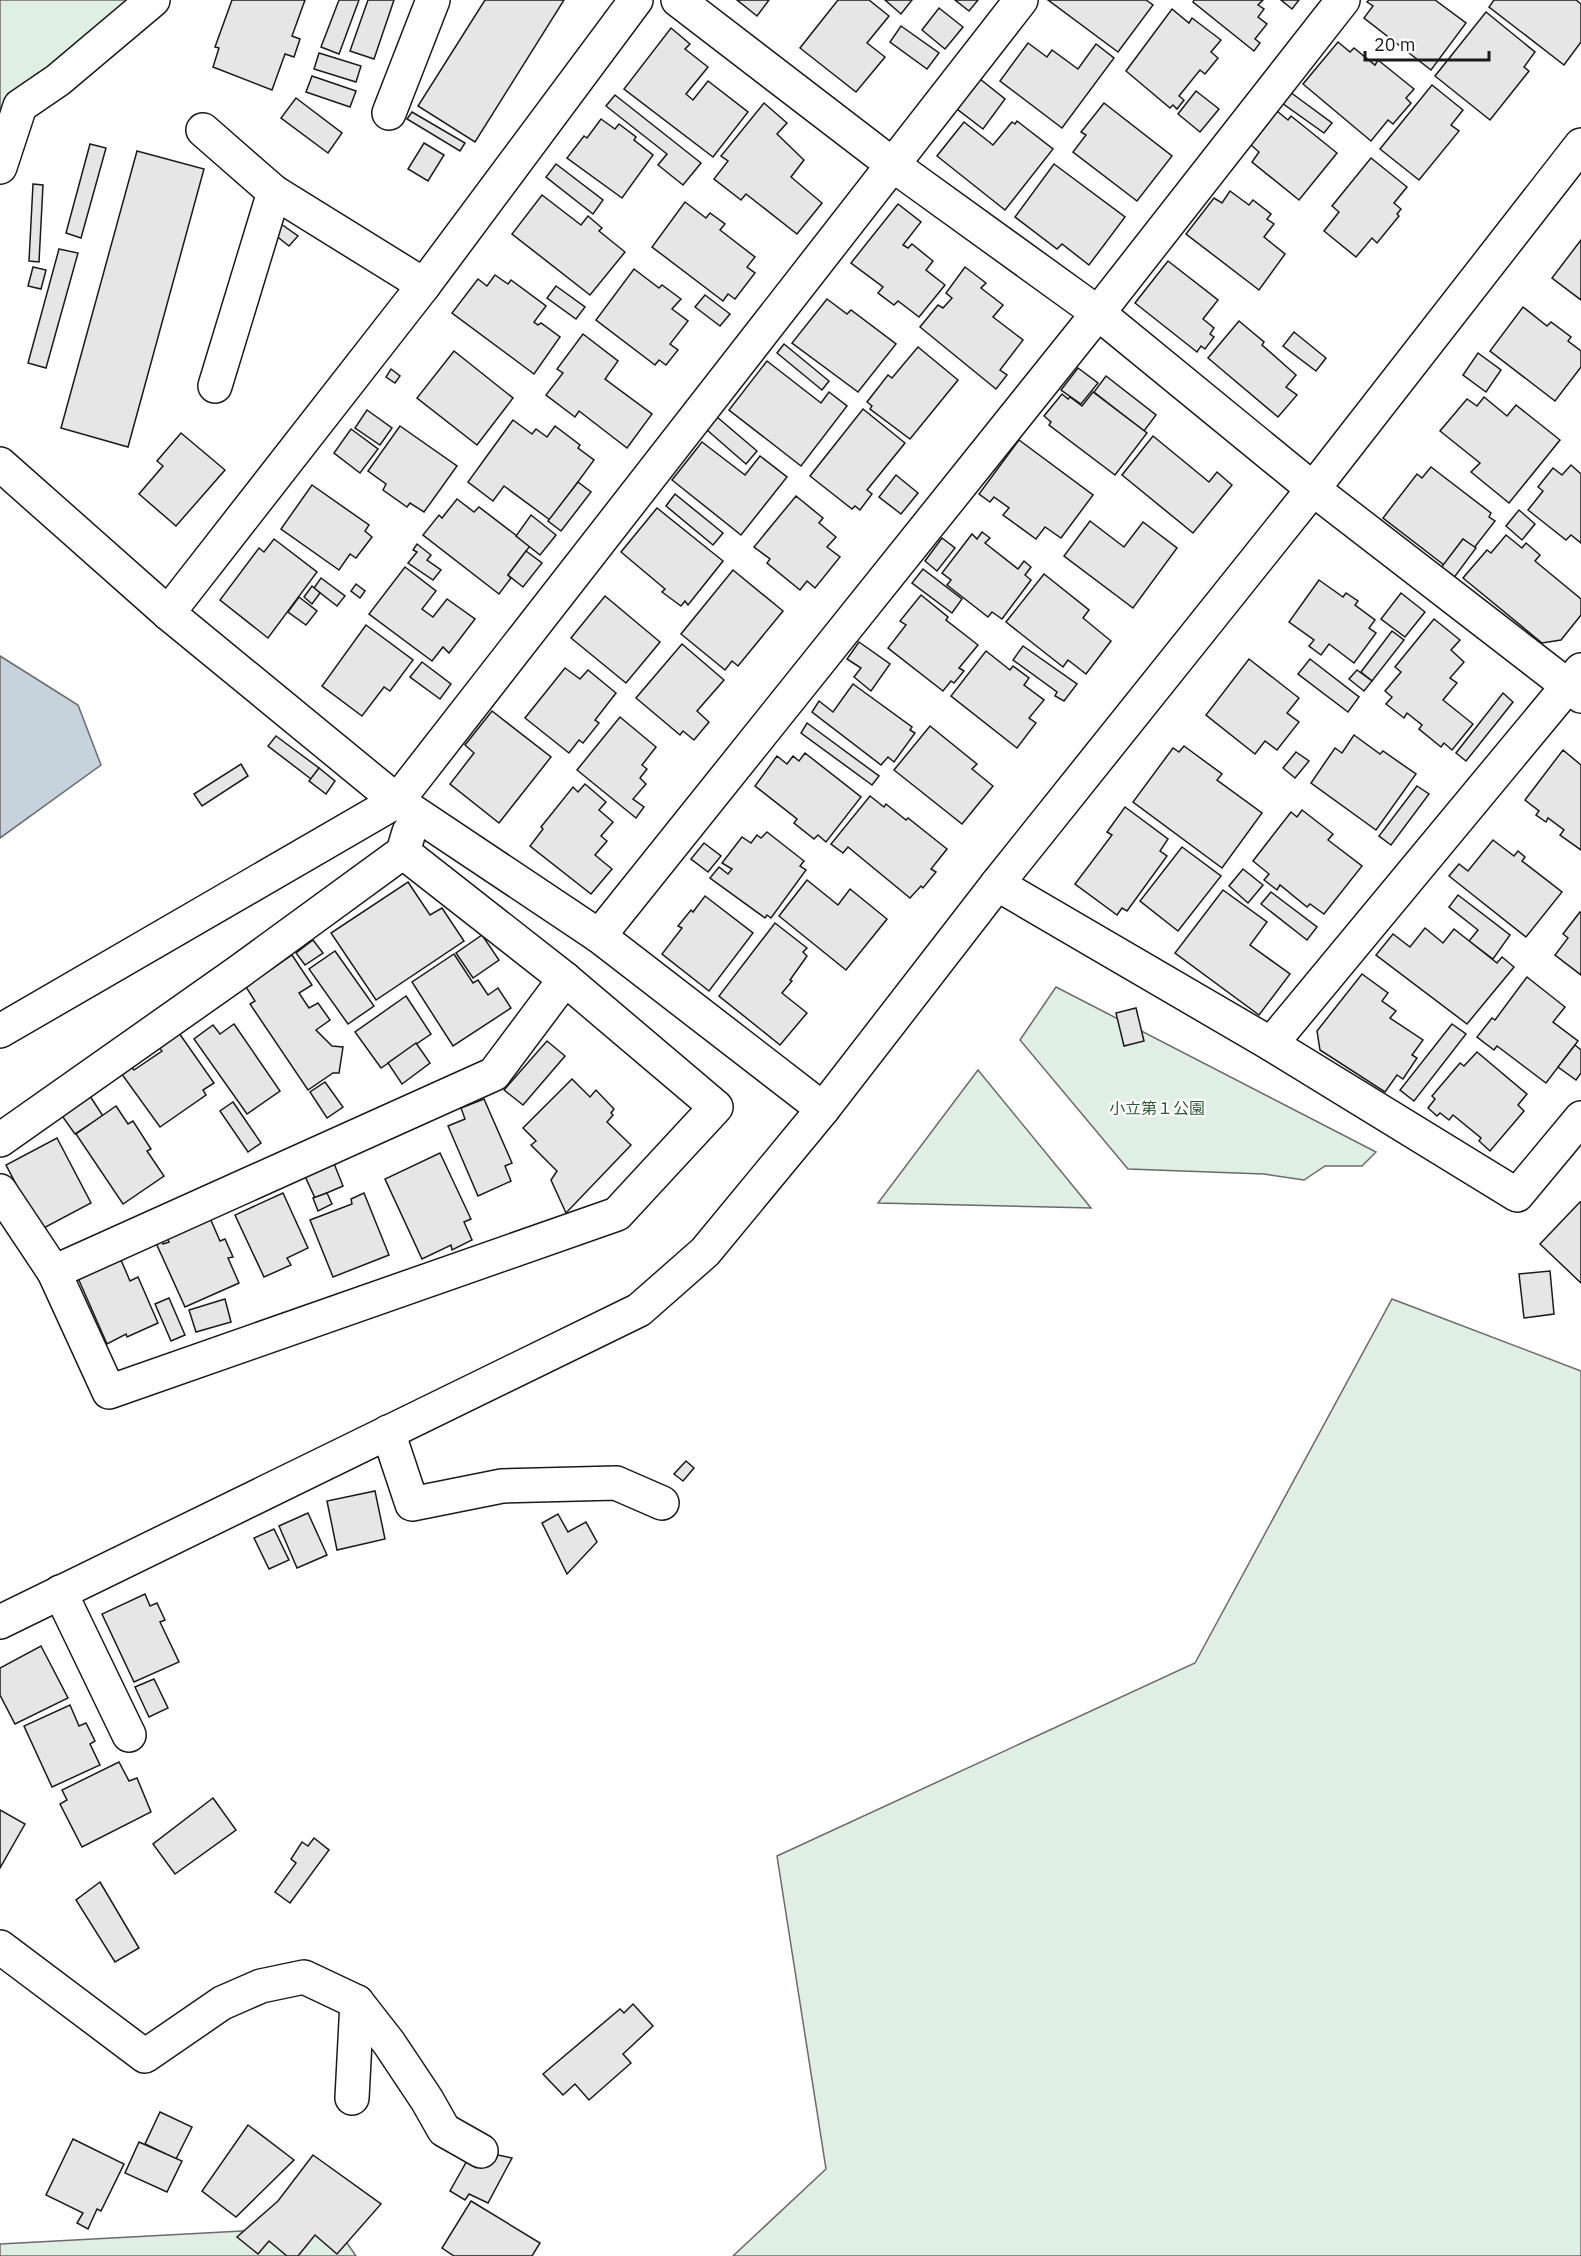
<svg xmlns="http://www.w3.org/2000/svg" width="1581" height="2256" font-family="'IBM Plex Sans','Noto Sans JP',sans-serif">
	<rect width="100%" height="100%" fill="#fff"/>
	<g fill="#e0efe3" stroke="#6a6a6a" stroke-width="1.5">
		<path d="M0 0H142L0 135Z"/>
		<path d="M1056 987 1376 1152 1362 1166H1325L1304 1180 1264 1174 1128 1169 1020 1040Z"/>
		<path d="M978 1070 1091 1208 878 1203Z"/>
		<path d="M1392 1299 1581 1371V2256H733L826 2169 777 1856 1195 1663Z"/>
		<path d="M335 2226 356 2256H0V2244Z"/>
	</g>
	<path fill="#c6d2dc" stroke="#6a6a6a" stroke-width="1.5" d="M0 656 78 705 101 765 0 838Z"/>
	<g fill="#e6e6e6" stroke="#1a1a1a" stroke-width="1.5">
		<path d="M232 0H305L292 36 300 39 294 57 285 54 272 90 213 67 219 48 215 47Z"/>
		<path d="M339 0H359L339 54 321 47Z"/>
		<path d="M368 0H394L374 59 350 51Z"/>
		<path d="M485 0H564L475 142 418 106Z"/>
		<path d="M737 0H769L757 16Z"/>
		<path d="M838 0H869L889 16 867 43 885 57 856 92 800 48Z"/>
		<path d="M885 0H912L901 14Z"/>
		<path d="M955 0H978L969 11Z"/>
		<path d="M1048 0H1146L1153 5 1118 52Z"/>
		<path d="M1194 0H1263L1258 5 1264 9 1258 17 1267 24 1255 39 1260 43 1254 51 1193 2Z"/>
		<path d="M1281 0H1299L1292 9Z"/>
		<path d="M1369 0H1435L1466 23 1431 70 1364 18 1373 6 1367 2Z"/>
		<path d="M1494 0H1576L1581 4V42L1564 65 1489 7Z"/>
		<path d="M939 8 963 27 945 49 922 30Z"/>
		<path d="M1172 9 1189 23 1192 18 1221 40 1211 52 1218 58 1205 74 1200 70 1179 96 1184 100 1177 109 1173 105 1170 108 1126 71Z"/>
		<path d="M1486 12 1535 52 1524 67 1529 71 1490 120 1435 76Z"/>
		<path d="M901 26 939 53 927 69 890 42Z"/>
		<path d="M671 28 690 44 685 49 708 67 686 94 693 100 708 81 748 112 713 157 624 89Z"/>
		<path d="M1338 42 1350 52 1354 48 1375 65 1378 60 1414 89 1406 98 1411 103 1393 124 1388 120 1371 141 1303 84Z"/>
		<path d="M1028 43 1047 57 1052 50 1078 69 1096 44 1114 58 1062 128 1000 81Z"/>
		<path d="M319 53 361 66 356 82 314 69Z"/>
		<path d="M312 76 356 91 350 107 306 92Z"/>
		<path d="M980 79 1005 99 983 129 957 109Z"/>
		<path d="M1432 85 1463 110 1451 125 1459 131 1419 180 1380 149Z"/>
		<path d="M1196 91 1219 109 1200 132 1178 114Z"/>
		<path d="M1290 92 1332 123 1324 133 1282 103Z"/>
		<path d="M615 95 701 163 683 185 658 165 667 154 606 106Z"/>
		<path d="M296 98 342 133 328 153 281 118Z"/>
		<path d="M764 103 787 123 777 134 804 160 791 177 822 203 797 234 746 194 741 200 714 179 728 161 721 156Z"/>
		<path d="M1104 103 1172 156 1137 201 1073 152 1086 135 1081 132Z"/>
		<path d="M1277 111 1288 120 1291 116 1337 153 1299 200 1252 162 1259 152 1251 145Z"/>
		<path d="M412 112 465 143 460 151 407 119Z"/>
		<path d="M601 119 615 129 619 124 636 137 634 140 653 155 622 198 567 158 584 136 587 138Z"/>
		<path d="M1017 121 1053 149 1005 210 937 156 964 122 993 145 1012 122 1015 124Z"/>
		<path d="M424 143 444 155 428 181 408 169Z"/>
		<path d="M90 144 106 148 81 238 66 233Z"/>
		<path d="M137 151 204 169 128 447 61 428Z"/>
		<path d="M1371 158 1407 187 1394 203 1401 209 1397 214 1399 216 1377 243 1372 238 1356 257 1324 231 1339 212 1332 206Z"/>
		<path d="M556 164 603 200 593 214 546 177Z"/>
		<path d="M1054 164 1125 217 1089 265 1062 244 1057 249 1015 217Z"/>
		<path d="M33 184 43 185 39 262 29 261Z"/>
		<path d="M1230 191 1249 205 1253 200 1271 214 1267 219 1274 224 1264 237 1285 254 1259 290 1186 234 1214 198 1222 203Z"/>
		<path d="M542 195 581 225 588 216 602 228 599 231 625 252 590 295 512 234Z"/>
		<path d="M685 202 706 218 710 213 725 224 720 230 755 257 747 267 755 273 735 299 728 294 723 301 652 247Z"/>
		<path d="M898 204 921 222 903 245 908 248 912 244 933 261 926 270 945 285 919 317 898 301 894 305 878 293 883 287 851 263Z"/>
		<path d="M281 224 298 236 289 246 274 234Z"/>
		<path d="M1581 240V300L1552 278Z"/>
		<path d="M59 249 78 253 46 368 28 363Z"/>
		<path d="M1168 261 1218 300 1203 319 1214 328 1210 334 1214 337 1205 349 1201 346 1197 352 1135 303Z"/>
		<path d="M33 267 46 270 41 289 28 286Z"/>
		<path d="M965 267 986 283 981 288 1003 305 993 317 1023 340 1000 370 1007 375 996 389 920 327 938 305 943 308 952 298 946 293Z"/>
		<path d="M634 269 659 288 662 285 681 299 672 309 688 321 670 344 678 350 666 365 659 360 655 365 596 320Z"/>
		<path d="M495 275 508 284 511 280 546 306 534 322 538 325 541 323 560 337 534 374 452 313 478 279 487 286Z"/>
		<path d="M556 286 585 307 576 319 547 298Z"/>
		<path d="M705 295 730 314 720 326 695 307Z"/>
		<path d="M827 299 847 314 851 310 896 344 858 392 792 343Z"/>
		<path d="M1523 307 1547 326 1551 322 1571 337 1568 341 1581 351V367L1555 401 1490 351Z"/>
		<path d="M1239 321 1264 342 1262 345 1296 375 1286 387 1297 395 1278 417 1208 358Z"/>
		<path d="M1294 332 1326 358 1316 371 1283 346Z"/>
		<path d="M583 334 618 361 605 379 652 414 627 448 579 411 575 417 546 395 563 373 557 369Z"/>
		<path d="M784 344 829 381 822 390 777 353Z"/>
		<path d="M918 347 958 380 910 439 870 409 872 406 867 402 888 375 892 378Z"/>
		<path d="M454 351 513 398 477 445 417 398Z"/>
		<path d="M1478 353 1501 370 1486 392 1463 375Z"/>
		<path d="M767 361 821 403 829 392 847 406 801 466 729 410Z"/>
		<path d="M1078 368 1098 383 1081 404 1061 390Z"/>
		<path d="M391 369 400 376 395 383 386 377Z"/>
		<path d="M1106 376 1156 415 1144 431 1094 392Z"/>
		<path d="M1093 392 1147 433 1115 475 1049 425 1051 422 1044 416 1062 394 1068 399 1070 397 1082 406Z"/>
		<path d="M1484 397 1507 416 1516 405 1560 440 1509 503 1471 472 1480 463 1440 431 1467 399 1477 406Z"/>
		<path d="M863 409 905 443 867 490 872 494 860 510 855 506 852 509 810 476Z"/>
		<path d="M367 410 392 428 380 445 355 428Z"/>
		<path d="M717 417 757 451 746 464 707 430Z"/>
		<path d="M513 420 532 434 536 429 547 437 555 426 580 445 578 448 594 460 550 520 504 486 493 501 468 482Z"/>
		<path d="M400 426 457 466 424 512 410 503 407 507 383 490 386 484 368 471Z"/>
		<path d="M351 429 378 449 360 473 334 453Z"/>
		<path d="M181 433 225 470 176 526 139 494 163 466 157 461Z"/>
		<path d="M1153 436 1209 482 1217 472 1232 485 1193 533 1122 475Z"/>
		<path d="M1019 440 1093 495 1061 538 1045 527 1036 539 1003 515 1009 508 994 497 990 502 979 494Z"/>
		<path d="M702 442 745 475 760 456 787 477 741 535 672 480Z"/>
		<path d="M1571 465 1581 474V543L1571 535 1566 540 1528 510 1543 491 1538 487 1553 468 1562 475Z"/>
		<path d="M1431 467 1491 513 1489 517 1495 521 1474 548 1463 539 1444 565 1383 518 1417 474 1422 478Z"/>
		<path d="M896 475 918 493 901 514 879 497Z"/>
		<path d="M578 482 591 492 561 531 548 521Z"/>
		<path d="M312 485 369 525 365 531 372 537 356 558 350 554 339 570 281 529Z"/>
		<path d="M675 494 723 533 713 545 666 506Z"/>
		<path d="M796 496 823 518 819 523 836 537 827 547 840 557 815 588 807 581 800 590 767 563 770 559 754 547Z"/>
		<path d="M457 499 474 512 479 507 530 546 508 575 511 578 499 594 423 535 439 515 442 518Z"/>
		<path d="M657 508 723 561 688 605 685 601 681 606 662 592 665 589 621 552Z"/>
		<path d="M1519 510 1535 524 1522 540 1506 526Z"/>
		<path d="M531 515 556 535 540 555 516 536Z"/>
		<path d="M1090 521 1124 547 1143 522 1177 548 1133 608 1064 556Z"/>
		<path d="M982 532 990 538 985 543 1018 569 1024 561 1031 567 1025 575 1031 580 1002 619 992 612 988 617 947 585 951 580 942 573 972 534 977 539Z"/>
		<path d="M1506 535 1522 548 1526 543 1540 555 1535 561 1581 599V615L1561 640 1542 643 1463 578 1487 550 1491 553Z"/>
		<path d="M942 538 955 548 937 571 925 561Z"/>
		<path d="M274 539 317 572 268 638 220 600 259 548 264 552Z"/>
		<path d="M1463 539 1476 548 1453 579 1440 569Z"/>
		<path d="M417 544 431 555 427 560 441 570 433 580 408 563 417 552 413 550Z"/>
		<path d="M526 551 542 563 523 587 508 575Z"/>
		<path d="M405 567 436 591 422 609 433 617 447 599 475 619 449 653 443 647 432 661 369 614Z"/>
		<path d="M923 569 962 599 952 613 912 583Z"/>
		<path d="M733 570 783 611 738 666 732 661 725 670 681 634Z"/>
		<path d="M1044 574 1089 610 1083 618 1111 641 1086 674 1068 660 1063 667 1006 622Z"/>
		<path d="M321 578 345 596 337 606 314 588Z"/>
		<path d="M1319 580 1343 597 1346 593 1358 601 1355 605 1375 620 1369 628 1376 633 1354 663 1329 644 1321 655 1309 646 1314 640 1289 622Z"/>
		<path d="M356 584 365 591 360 598 351 591Z"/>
		<path d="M312 586 320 593 312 604 304 597Z"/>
		<path d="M1401 593 1425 612 1405 637 1381 619Z"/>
		<path d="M921 595 948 617 946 620 978 645 959 668 964 671 954 683 951 681 943 691 888 648 906 625 900 621Z"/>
		<path d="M605 596 660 642 626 683 571 638Z"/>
		<path d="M299 597 317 611 306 625 288 612Z"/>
		<path d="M1434 619 1460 640 1451 650 1464 662 1450 678 1457 683 1443 700 1473 724 1452 750 1444 743 1441 747 1419 729 1422 725 1407 713 1404 718 1386 704 1392 697 1385 691 1401 672 1395 667Z"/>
		<path d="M366 625 413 660 390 691 384 687 362 716 322 686Z"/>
		<path d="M1392 631 1404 640 1372 681 1361 672Z"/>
		<path d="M859 642 890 664 871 691 854 677 861 668 847 659Z"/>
		<path d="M682 644 724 680 697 711 709 722 694 740 683 731 680 735 636 698Z"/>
		<path d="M1023 646 1077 684 1064 701 1055 696 1057 692 1013 660Z"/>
		<path d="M986 651 1010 670 1013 666 1029 678 1024 685 1044 700 1029 718 1036 723 1017 748 951 696Z"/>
		<path d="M1249 659 1299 698 1287 713 1299 722 1277 750 1265 741 1255 754 1206 715Z"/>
		<path d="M1310 659 1359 697 1348 712 1298 674Z"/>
		<path d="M422 662 451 684 440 699 410 677Z"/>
		<path d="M565 668 580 679 588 670 616 693 595 720 599 723 583 743 579 740 569 753 525 718Z"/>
		<path d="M1357 670 1372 681 1364 691 1349 679Z"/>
		<path d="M853 684 912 727 910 730 915 733 894 762 888 757 881 765 812 712 819 701 833 712Z"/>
		<path d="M1503 693 1513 702 1466 761 1456 753Z"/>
		<path d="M492 711 551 757 499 823 450 784 474 753 465 745Z"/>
		<path d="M620 717 656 747 642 765 647 769 640 778 646 784 633 799 644 807 636 818 577 770Z"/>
		<path d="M807 723 879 776 872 785 801 733Z"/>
		<path d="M930 726 977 764 972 769 993 786 962 824 894 770Z"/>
		<path d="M1354 735 1380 754 1383 751 1416 774 1376 830 1311 783 1335 748 1342 753Z"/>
		<path d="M276 736 319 768 311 779 268 746Z"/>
		<path d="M1184 746 1222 774 1217 780 1262 813 1222 868 1133 802 1173 748 1179 752Z"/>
		<path d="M1563 750 1581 765V850L1560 835 1564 830 1548 818 1546 822 1536 815 1539 811 1525 800Z"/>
		<path d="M1296 752 1309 761 1295 778 1283 768Z"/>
		<path d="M805 753 861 797 826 842 818 835 814 839 794 823 797 819 755 786 777 756 787 764 793 756 799 761Z"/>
		<path d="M241 764 248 776 202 806 194 794Z"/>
		<path d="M319 768 335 781 326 794 309 781Z"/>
		<path d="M585 784 606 802 599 810 613 822 601 836 607 841 595 855 612 869 591 894 530 846 543 829 541 827 573 787 578 792Z"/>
		<path d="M1417 786 1429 794 1391 845 1379 836Z"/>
		<path d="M870 796 884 807 886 804 906 820 908 818 947 849 931 869 936 872 923 888 921 886 910 898 848 847 843 853 831 844Z"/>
		<path d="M1125 807 1168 839 1160 851 1167 856 1127 911 1122 908 1117 915 1075 884 1112 835 1107 832Z"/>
		<path d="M1302 810 1333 834 1328 840 1362 866 1324 914 1310 904 1307 907 1280 885 1277 890 1264 880 1269 874 1253 861 1291 812 1297 817Z"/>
		<path d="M767 832 804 861 800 866 806 870 771 918 767 915 765 918 710 878 719 867 728 874 732 869 722 863 742 837 751 843 757 835 761 838Z"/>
		<path d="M1493 840 1514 856 1518 851 1525 857 1522 861 1562 892 1526 937 1449 876 1459 864 1468 871Z"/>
		<path d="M704 843 721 856 708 872 691 859Z"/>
		<path d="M1182 847 1221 876 1178 931 1140 901Z"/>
		<path d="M1243 869 1263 885 1248 903 1229 886Z"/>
		<path d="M807 880 838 905 850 889 887 919 846 970 779 916Z"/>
		<path d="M408 882 430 915 442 908 464 941 376 1000 331 933Z"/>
		<path d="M1223 890 1267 922 1250 945 1290 974 1259 1015 1175 953Z"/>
		<path d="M1271 892 1317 927 1307 940 1261 904Z"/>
		<path d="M1458 895 1510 935 1493 959 1469 941 1478 930 1449 907Z"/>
		<path d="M705 896 753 933 709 991 662 954 682 928 678 926 691 910 693 912Z"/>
		<path d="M1580 912 1581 913V975L1555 955 1568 938 1563 934Z"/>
		<path d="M775 923 807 948 803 952 807 956 790 980 792 981 782 993 807 1013 780 1045 719 996Z"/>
		<path d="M1425 928 1443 943 1454 929 1497 963 1502 957 1514 967 1467 1024 1376 955 1393 934 1410 947Z"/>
		<path d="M482 935 499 960 473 978 456 953Z"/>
		<path d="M313 940 323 953 305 965 296 953Z"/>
		<path d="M335 951 374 1006 348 1024 309 969Z"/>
		<path d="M454 954 473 983 478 980 488 995 498 988 511 1008 453 1046 412 982Z"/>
		<path d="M292 955 312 985 299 993 309 1008 318 1003 330 1020 316 1030 332 1046 343 1047 339 1073H333L308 1090 250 1004 255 1001 246 987Z"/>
		<path d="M1362 974 1388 993 1382 1001 1396 1011 1390 1018 1423 1040 1412 1055 1417 1058 1403 1079 1397 1075 1385 1092 1320 1050 1317 1031Z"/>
		<path d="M1527 977 1565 1007 1553 1022 1578 1041 1546 1083 1497 1046 1494 1050 1477 1037 1492 1018 1495 1020Z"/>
		<path d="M406 996 431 1034 381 1068 355 1032Z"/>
		<path d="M1136 1008 1144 1041 1124 1046 1116 1013Z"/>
		<path d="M234 1024 280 1091 247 1114 194 1039 213 1025 220 1034Z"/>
		<path d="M1452 1024 1466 1034 1414 1101 1400 1090Z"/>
		<path d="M179 1033 214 1083 203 1090 206 1095 160 1127 121 1073 131 1066 134 1070 162 1051 159 1047Z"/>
		<path d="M547 1041 565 1056 523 1105 504 1090Z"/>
		<path d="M416 1043 430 1063 402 1084 388 1063Z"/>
		<path d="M1575 1045 1581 1050V1073L1576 1080 1558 1067Z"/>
		<path d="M1477 1052 1527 1094 1518 1105 1524 1111 1490 1151 1479 1141 1481 1138 1453 1115 1449 1120 1440 1113 1437 1116 1428 1108 1435 1099 1432 1096 1460 1063 1464 1066Z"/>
		<path d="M572 1079 590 1097 596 1090 614 1109 611 1113 613 1115 607 1122 631 1145 566 1213 551 1180 557 1171 531 1145 536 1141 523 1128Z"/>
		<path d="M325 1082 343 1107 327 1118 310 1092Z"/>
		<path d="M88 1093 103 1116 75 1134 60 1113Z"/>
		<path d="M484 1099 512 1163 505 1166 511 1181 478 1196 448 1126 465 1119 461 1108Z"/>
		<path d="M233 1102 261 1143 248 1152 220 1111Z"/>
		<path d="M116 1106 128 1124 133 1121 151 1149 147 1151 164 1176 123 1204 76 1134Z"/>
		<path d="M57 1138 91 1203 40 1230 6 1165Z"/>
		<path d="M440 1153 471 1219 464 1222 472 1240 452 1250 451 1245 422 1259 385 1179Z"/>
		<path d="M333 1161 343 1186 315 1198 304 1174Z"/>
		<path d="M283 1193 308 1248 287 1258 291 1265 264 1277 235 1215Z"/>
		<path d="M327 1193 332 1204 318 1211 313 1198Z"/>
		<path d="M364 1193 389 1255 333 1277 310 1220 352 1204 351 1199Z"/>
		<path d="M1580 1202H1581V1283L1540 1244Z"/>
		<path d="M210 1218 220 1241 225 1239 233 1257 228 1258 239 1283 185 1307 156 1243 162 1240 163 1244 169 1242 167 1238Z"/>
		<path d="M121 1260 130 1281 138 1277 158 1323 127 1337 126 1334 107 1344 78 1278Z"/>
		<path d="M1550 1271 1554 1314 1524 1318 1519 1274Z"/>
		<path d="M169 1298 185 1335 171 1341 155 1304Z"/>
		<path d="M225 1299 231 1322 196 1332 189 1310Z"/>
		<path d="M686 1461 694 1468 683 1481 674 1474Z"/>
		<path d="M375 1491 385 1539 337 1550 327 1501Z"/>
		<path d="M308 1513 327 1555 297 1568 279 1526Z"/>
		<path d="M558 1514 568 1532 586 1522 597 1542 567 1574 542 1523Z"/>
		<path d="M274 1529 289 1560 269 1569 254 1538Z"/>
		<path d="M145 1594 150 1606 157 1603 165 1620 160 1622 179 1662 134 1682 102 1614Z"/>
		<path d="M41 1646 68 1698 15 1724 0 1695V1668Z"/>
		<path d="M154 1679 168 1708 149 1717 135 1687Z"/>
		<path d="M70 1705 79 1726 86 1723 95 1741 90 1744 100 1765 52 1787 24 1726Z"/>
		<path d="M119 1762 129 1781 137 1778 151 1812 82 1847 60 1804 67 1800 62 1790Z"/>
		<path d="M213 1798 236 1830 175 1874 153 1844Z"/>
		<path d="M0 1810 25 1824 0 1868Z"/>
		<path d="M314 1838 329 1850 290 1903 275 1892 296 1863 291 1859 302 1842 308 1846Z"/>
		<path d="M100 1882 139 1948 115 1962 76 1900Z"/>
		<path d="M633 2004 653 2026 623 2054 631 2063 589 2100 575 2084 563 2095 543 2074 620 2009 624 2013Z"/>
		<path d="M160 2112 192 2127 176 2159 145 2144Z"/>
		<path d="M248 2125 294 2160 236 2217 202 2191Z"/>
		<path d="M73 2139 124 2164 101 2211 97 2209 88 2229 77 2223 83 2213 46 2195Z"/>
		<path d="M139 2142 182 2161 167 2192 125 2173Z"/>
		<path d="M473 2150 512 2158 488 2203 469 2194 465 2200 450 2191Z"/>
		<path d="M313 2155 381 2204 337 2254 315 2235 298 2256H287L269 2241 258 2254 237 2237 278 2201Z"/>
		<path d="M471 2201 540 2243 532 2256H454L442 2248Z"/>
	</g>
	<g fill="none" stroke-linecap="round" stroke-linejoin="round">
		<defs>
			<g id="minor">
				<path d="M678 0 893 165 1098 313 1313 489 1581 696"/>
				<path d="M389 113 433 0"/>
				<path d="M203 130 274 192 424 285"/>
				<path d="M0 167 20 106 58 80 153 0"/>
				<path d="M215 386 274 192"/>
				<path d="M0 464 168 613 397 801 599 936 823 1109"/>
				<path d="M168 613 424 285 636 0"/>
				<path d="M997 884 1271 1044 1517 1195 1581 1118"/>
				<path d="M599 936 1098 313 1343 0"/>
				<path d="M0 1031 397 801 1021 0"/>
				<path d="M1271 1044 1581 670"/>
				<path d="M0 1140 240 971 403 852 409 832"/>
				<path d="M0 1191 54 1272 109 1392 617 1214 716 1107 565 979 403 852"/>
				<path d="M54 1272 494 1074 565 979"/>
				<path d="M388 1432 412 1504 502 1486 616 1483 662 1503"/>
				<path d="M60 1592 129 1735"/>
				<path d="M0 1622 639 1310 705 1252 823 1109 997 884 1313 489 1581 145"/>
				<path d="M0 1947 145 2056 222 2003 261 1986 304 1977 357 2002 389 2043 427 2100 444 2130 481 2151"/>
				<path d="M352 2098 357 2002"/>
			</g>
		</defs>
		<use href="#minor" stroke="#1a1a1a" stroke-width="36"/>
		<use href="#minor" stroke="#fff" stroke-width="33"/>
	</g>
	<g text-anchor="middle" stroke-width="4.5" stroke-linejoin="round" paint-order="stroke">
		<g font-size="16" fill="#2b5a34" stroke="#fff">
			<text x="1157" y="1114">小立第１公園</text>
		</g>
	</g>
	<path d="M1365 51v9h124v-9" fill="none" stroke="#1a1a1a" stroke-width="3"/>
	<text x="1374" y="51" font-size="18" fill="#1a1a1a" stroke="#ffffff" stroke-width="4.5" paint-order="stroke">20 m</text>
</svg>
